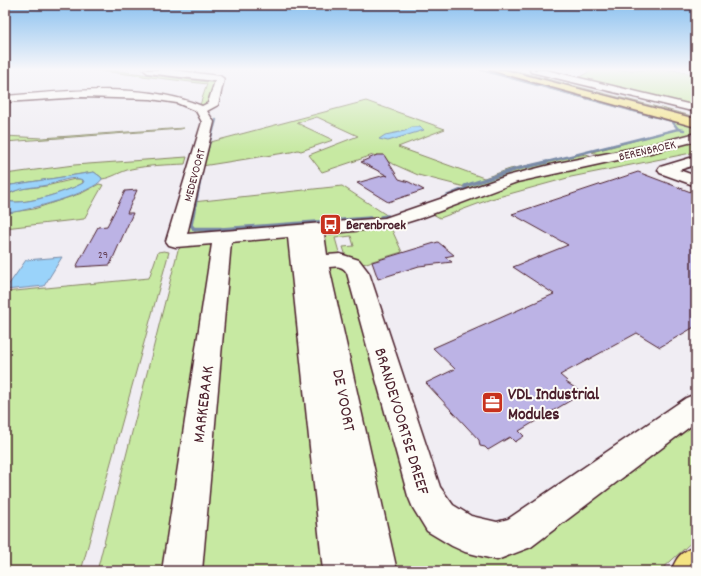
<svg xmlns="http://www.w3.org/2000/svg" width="701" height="576" font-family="Dekko,sans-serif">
	<rect width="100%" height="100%" fill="#f0edf3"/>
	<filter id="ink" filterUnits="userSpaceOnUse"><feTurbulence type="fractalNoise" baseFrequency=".025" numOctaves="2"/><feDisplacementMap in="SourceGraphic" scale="8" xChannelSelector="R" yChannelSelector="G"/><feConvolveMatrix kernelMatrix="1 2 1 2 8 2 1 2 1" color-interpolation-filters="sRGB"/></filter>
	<g filter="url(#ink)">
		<g fill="#c7e9a2" stroke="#888466">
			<path d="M94 70H110L216 83 208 105 203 107 200 105 207 84Z"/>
			<path d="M480 70H490L505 73 696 124V135L605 157 592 152 678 129 673 122Z"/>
			<path d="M500 70H513L696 117V122Z"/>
			<path d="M592 70H674L696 75V109L576 79Z"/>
			<path d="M366 101 445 129 398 147 484 178 510 169 586 154 598 158 509 177 469 188 418 175 373 155 322 172 309 155 358 136 317 117 297 123 333 140 301 151 298 150 291 152 202 166 207 143Z"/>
			<path d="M184 128 181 129 5 142V136L42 138Z"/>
			<path d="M696 140V152L571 177 491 199 440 218 431 213 493 188Z"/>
			<path d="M187 157 185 164C167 165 149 165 131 169 121 171 112 178 102 179L101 177 94 172 5 186V174L74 165Z"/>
			<path d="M75 179H82L83 183C69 191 19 208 5 200L6 195 20 189 46 186Z"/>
			<path d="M99 184 103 185 84 219 5 228V213L34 209 82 193Z"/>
			<path d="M342 186 388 216 350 222 185 234 193 202Z"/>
			<path d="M388 227 392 230 402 252 363 264 357 260 346 256 343 247 354 246 351 236 335 238 340 256 326 255 320 237 326 232Z"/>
			<path d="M289 236 339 571H193L229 244 240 237Z"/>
			<path d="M208 242 214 247 168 571H97L178 250 181 247Z"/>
			<path d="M164 251 169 252 81 571H5V292L149 278 158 252Z"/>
			<path d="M331 266 346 267 416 487 479 547 696 418V538L660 571H392L327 269Z"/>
		</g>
		<g fill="#9ad3fa" stroke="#7a8ba7">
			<path d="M412 127H420L424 130 388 141 379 139 385 135 405 131Z"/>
			<path d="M94 172 101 177 102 179C96 192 21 213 5 213V200C19 208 69 191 83 183L84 181C74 174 57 183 47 185 33 188 18 187 5 196V186Z"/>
			<path d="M62 257 44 286 5 290 26 260Z"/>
		</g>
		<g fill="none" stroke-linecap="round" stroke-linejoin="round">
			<path stroke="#7a8ba7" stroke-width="2" d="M481 70 633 111"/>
			<g stroke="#7a8ba7" stroke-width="2.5">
				<path d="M630 110 672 121 678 129"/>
				<path d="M204 162 216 120"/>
				<path d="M543 163 678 129 684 130"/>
			</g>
			<g stroke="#7a8ba7" stroke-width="3.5">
				<path d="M445 197 466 188 465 186 517 169 547 162"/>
				<path d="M381 217 388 216"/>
				<path d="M195 230 191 225 201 175"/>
				<path d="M208 230 370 218"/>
			</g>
			<path stroke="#7a8ba7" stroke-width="4.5" d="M194 229H221"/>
		</g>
		<g fill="#bcb3e5" stroke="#4a1f2b">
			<path d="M377 155H384L399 179 409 182 424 190 388 202 357 183 385 175 388 176 361 162Z"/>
			<path d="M638 172 696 194V326L660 347 637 333 560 375 567 381 566 382 583 393 519 431 524 436 515 442 510 437 488 450 485 447 480 446 479 440 426 383 455 369 433 348 554 294 513 267 568 245 512 214Z"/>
			<path d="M137 190 127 213H133L110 265 76 267 98 227 107 226 125 191Z"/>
			<path d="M438 242 454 255 445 257 452 262 419 266 378 279 372 262Z"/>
		</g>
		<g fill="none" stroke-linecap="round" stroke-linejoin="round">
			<defs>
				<g id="minor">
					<path d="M144 70H171L220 76 224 79 218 105 207 111 214 122 187 234 385 218 507 176 558 163 650 145 696 133V141L650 153 517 182 424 217 392 227 324 234 327 255 340 254 359 260 369 273 440 487 453 505 471 516 497 522 508 519 686 398 696 394V422L531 547 497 560 465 552 452 546 427 531 413 508 408 496 347 273C343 266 338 266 329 267L397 571H323L288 237 231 242 202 571H162L212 244 176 247 169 245 166 241 202 122 196 111 177 103 151 99 82 97 5 102V96C68 91 143 82 202 106L208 103 215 81 148 73Z"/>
					<path d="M530 70H546L696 106V112L531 72Z"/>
					<path d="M690 158 695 159V165L679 170 696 176V186L660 173 658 170 660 167Z"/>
				</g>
				<path id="major" d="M696 546V571H671C678 555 680 553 696 546Z"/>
				<path id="highway" d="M490 70H505L696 119V127Z"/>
			</defs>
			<use href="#minor" stroke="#4a1f2b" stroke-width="3"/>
			<use href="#major" stroke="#4a1f2b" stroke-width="3"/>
			<use href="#highway" stroke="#4a1f2b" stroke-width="3"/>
			<use href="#minor" fill="#fdfcf7" fill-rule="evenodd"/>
			<use href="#major" fill="#f4e382" fill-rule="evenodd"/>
			<use href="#highway" fill="#f4e382" fill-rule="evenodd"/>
		</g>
	</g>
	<linearGradient id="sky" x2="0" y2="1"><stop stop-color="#89c0ef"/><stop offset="0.46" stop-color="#f8f7fa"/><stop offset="1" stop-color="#f8f7fa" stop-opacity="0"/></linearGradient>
	<rect width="701" height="151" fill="url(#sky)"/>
	<defs>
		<symbol id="bus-square" viewBox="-11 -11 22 22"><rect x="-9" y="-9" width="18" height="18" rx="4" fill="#c8321e" stroke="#fdfcf7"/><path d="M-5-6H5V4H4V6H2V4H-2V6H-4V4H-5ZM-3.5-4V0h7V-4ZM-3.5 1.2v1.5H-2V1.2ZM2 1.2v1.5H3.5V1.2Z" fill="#fff"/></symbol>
		<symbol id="office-square" viewBox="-11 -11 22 22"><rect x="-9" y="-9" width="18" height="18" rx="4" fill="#c8321e" stroke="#fdfcf7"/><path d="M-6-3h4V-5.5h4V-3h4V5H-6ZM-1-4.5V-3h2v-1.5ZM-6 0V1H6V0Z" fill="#fff"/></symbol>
	</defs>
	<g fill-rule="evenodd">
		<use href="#bus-square" x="318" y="212" width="25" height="25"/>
		<use href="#office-square" x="480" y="390" width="25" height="25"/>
	</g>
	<g text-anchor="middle" stroke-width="4" stroke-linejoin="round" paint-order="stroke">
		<g font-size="12" fill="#4a1f2b" stroke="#fdfcf7">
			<text transform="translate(647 150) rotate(-13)" y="4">BERENBROEK</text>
			<text transform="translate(194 175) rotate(-75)" y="4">MEDEVOORT</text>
		</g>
		<g font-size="12" fill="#66445a">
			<text x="103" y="258">29</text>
		</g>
		<g font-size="14" font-weight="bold" fill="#4a1f2b" stroke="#fdfcf7" text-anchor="start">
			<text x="346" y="229">Berenbroek</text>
		</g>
		<g font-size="17" font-weight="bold" fill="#4a1f2b" stroke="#fdfcf7" text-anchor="start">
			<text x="508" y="399">VDL Industrial<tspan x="508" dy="20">Modules</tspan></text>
		</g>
		<g font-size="17" fill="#4a1f2b" stroke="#fdfcf7">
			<text transform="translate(345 400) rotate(79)" y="6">DE VOORT</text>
			<text transform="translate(202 404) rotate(-83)" y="6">MARKEBAAK</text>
			<text transform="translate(403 421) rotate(73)" y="6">BRANDEVOORTSE DREEF</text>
		</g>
	</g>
	<rect width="701" height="576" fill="none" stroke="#fdfcf7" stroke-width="20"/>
	<rect x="10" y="10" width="681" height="556" fill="none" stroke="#4a1f2b" stroke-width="1.5" filter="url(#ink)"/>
</svg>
